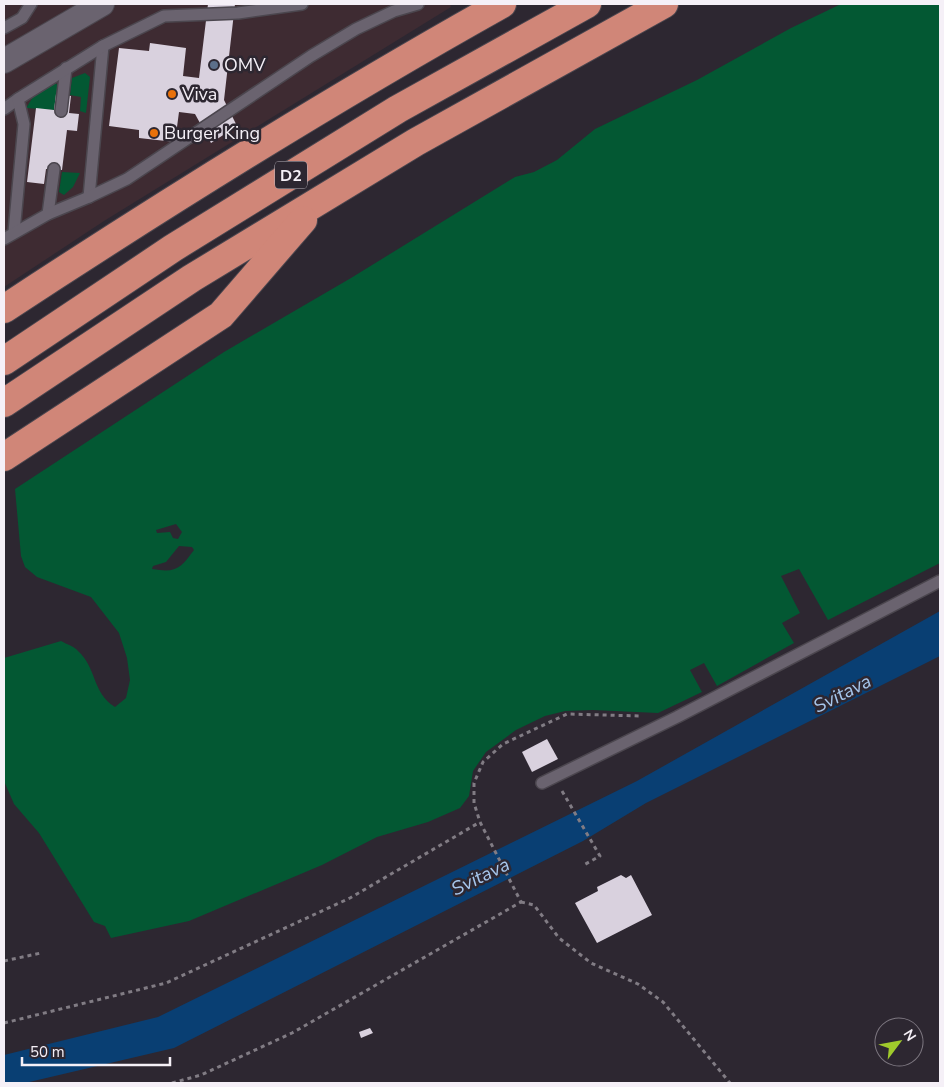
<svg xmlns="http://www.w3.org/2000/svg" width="944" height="1087" font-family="'Nunito Sans',sans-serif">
	<rect width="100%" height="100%" fill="#2d2731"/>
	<path fill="#3e2b32" d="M4 4H450L451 7 104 221 4 287Z"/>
	<g fill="#035833" fill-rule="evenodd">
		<path d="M841 4H940V563L828 620 799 569 781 576 800 613 782 623 794 643 717 686 704 663 690 670 702 692 658 713 593 710 565 711 545 716 516 730 486 752 473 771 469 796 460 808 428 822 377 837 322 865 189 921 111 938 105 926 94 922 39 833 14 804 4 781V658L61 641C66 644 74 646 78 651 97 668 92 693 115 707L126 698 130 680 127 658 119 633 91 597 37 577 25 567 21 556 15 489 224 352 351 278 515 177 534 172 557 160 595 129 697 80 791 28ZM176 524 182 532 178 539 173 538 170 532 157 533 156 530ZM179 546 192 547 194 550C180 569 176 573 152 569L153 566 166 562Z"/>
		<path d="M85 73 90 77 86 113 80 111 81 97 70 95 72 78Z"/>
		<path d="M55 83 58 85 54 110 26 108 33 97Z"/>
		<path d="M62 172 80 173 73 187 64 195 59 192Z"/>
	</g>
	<path fill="#093f73" d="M940 611V656L646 803 583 841 174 1048 25 1083H4V1055L158 1017 637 781Z"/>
	<g fill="#d9d1de">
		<path d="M208 4H235L224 100 237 126 211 143 195 114 179 112 175 142 139 138V130L109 126 119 48 149 51 150 43 186 48 183 76 199 78Z"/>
		<path d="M56 94 71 96 69 113 79 114 77 131 67 130 62 170 46 169 44 184 27 182 36 108 54 110Z"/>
		<path d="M547 739 558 759 532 772 522 752Z"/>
		<path d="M621 875 626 878 631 875 652 915 597 943 575 903 598 891 597 887Z"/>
		<path d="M370 1028 373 1033 361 1038 359 1032Z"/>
	</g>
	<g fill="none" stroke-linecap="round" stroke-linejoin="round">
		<defs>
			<g id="lane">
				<path d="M4 28 22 18 31 4"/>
				<path d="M4 109 18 99"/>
				<path d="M61 111 66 68"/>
				<path d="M89 197 103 46"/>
				<path d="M48 214 54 169"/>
				<path d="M14 232 24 124 18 99 103 46 164 16 238 13 302 4"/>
				<path d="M4 239 48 214 89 197 127 179 311 56 356 29 394 11 418 4"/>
				<path d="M542 783 677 717 940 581"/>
			</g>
			<path id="street" d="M4 61 102 4"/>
			<g id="highway">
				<path d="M4 309C167 202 332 99 502 4"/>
				<path d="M4 361 173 248 398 109 587 4"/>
				<path d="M4 403 192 278 416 142 664 4"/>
				<path d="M4 457 221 315 303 220"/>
			</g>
		</defs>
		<use href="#lane" stroke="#4b464e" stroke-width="14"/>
		<use href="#street" stroke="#4b464e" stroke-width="26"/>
		<use href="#highway" stroke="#4b464e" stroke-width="30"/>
		<g stroke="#817c84" stroke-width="3" stroke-dasharray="4 4" stroke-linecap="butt">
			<path d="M562 791 600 856 582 866"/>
			<path d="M521 902 534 905 559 938 591 963 638 984 663 1002 730 1083"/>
			<path d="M4 961 41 953"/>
			<path d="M4 1023 166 983 350 898 480 822"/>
			<path d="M172 1083 201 1075 292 1033 521 902 480 822 474 803V783L483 762 503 744 567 714 642 716"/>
		</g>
		<use href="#lane" stroke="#6a636f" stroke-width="11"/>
		<use href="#street" stroke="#6a636f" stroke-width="24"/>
		<use href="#highway" stroke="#d08678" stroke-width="28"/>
	</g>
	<circle fill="#5c6f8a" stroke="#2d2731" stroke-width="2" cx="214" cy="65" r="5"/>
	<g fill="#e8710a" stroke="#2d2731" stroke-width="2">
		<circle cx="172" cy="94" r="5"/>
		<circle cx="154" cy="133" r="5"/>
	</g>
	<g text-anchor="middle" stroke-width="5" stroke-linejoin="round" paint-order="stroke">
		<rect fill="#2d2731" stroke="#b9b4bc" stroke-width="1" x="275" y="161.5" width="32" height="27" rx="4"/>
		<g font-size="16" font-weight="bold" fill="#f5f0f7">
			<text x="291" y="181">D2</text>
		</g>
		<g font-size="18" fill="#f5f0f7" stroke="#2d2731" text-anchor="start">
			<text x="224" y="71">OMV</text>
			<text x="182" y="100">Viva</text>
			<text x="164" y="139">Burger King</text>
		</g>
		<g font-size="19" font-style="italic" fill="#a6c6ec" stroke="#2d2731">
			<text transform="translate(842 693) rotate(-27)" y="7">Svitava</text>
			<text transform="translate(480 876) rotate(-26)" y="7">Svitava</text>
		</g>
	</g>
	<rect width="944" height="1087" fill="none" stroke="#f5f0f7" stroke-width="10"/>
	<g transform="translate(899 1042) rotate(58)"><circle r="24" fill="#2d2731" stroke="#7d7780"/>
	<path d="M0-4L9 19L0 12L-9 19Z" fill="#a0ca2c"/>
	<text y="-8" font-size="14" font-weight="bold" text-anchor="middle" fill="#f5f0f7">N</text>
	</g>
	<path d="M22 1057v8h148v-8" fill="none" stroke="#f5f0f7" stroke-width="2.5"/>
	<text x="30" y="1057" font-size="15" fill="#f5f0f7" stroke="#2d2731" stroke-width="4" paint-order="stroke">50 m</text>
</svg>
